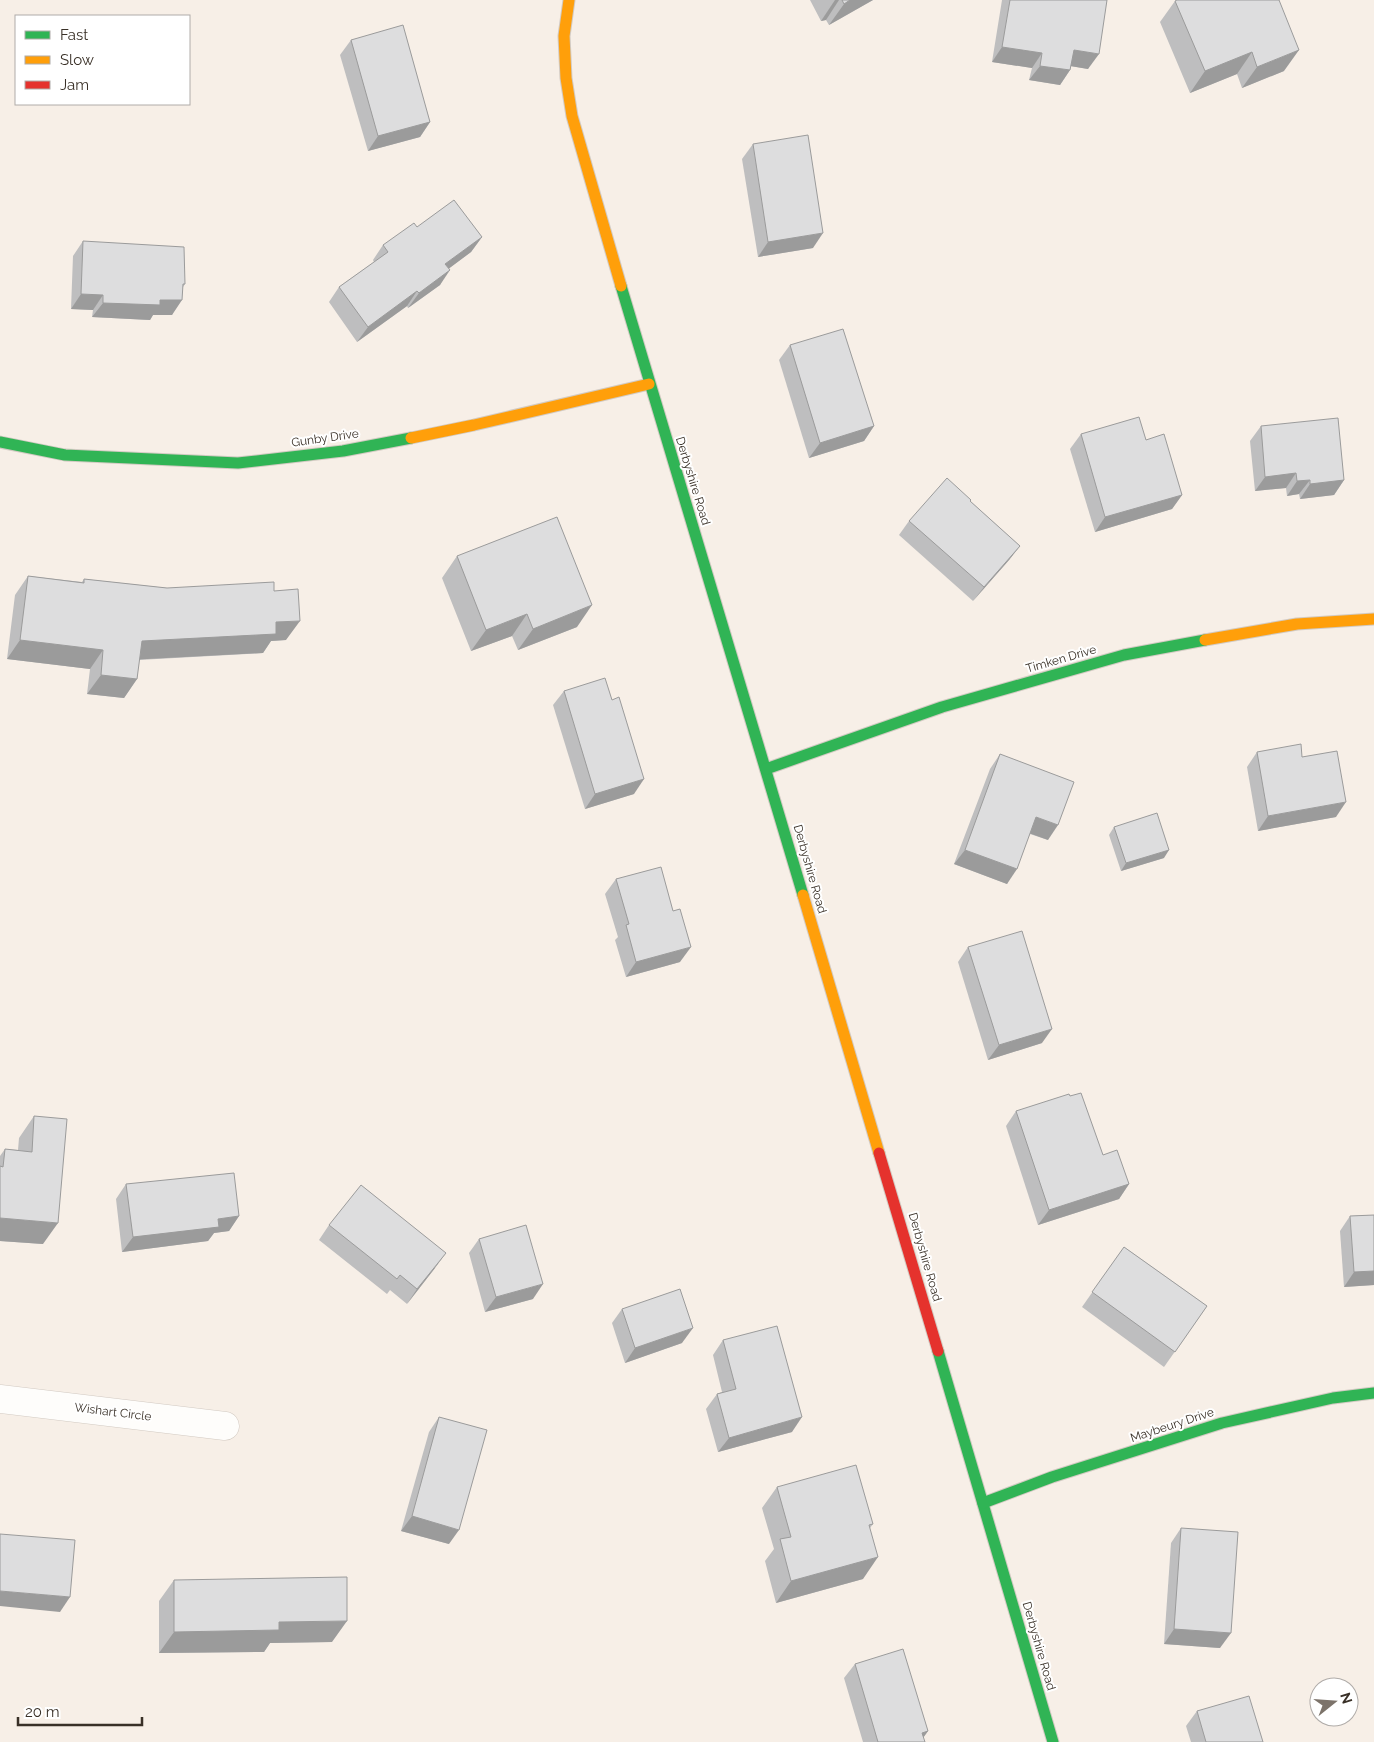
<svg xmlns="http://www.w3.org/2000/svg" width="1374" height="1742" font-family="Raleway,sans-serif">
	<rect width="100%" height="100%" fill="#f7efe7"/>
	<g fill="none" stroke-linecap="round" stroke-linejoin="round">
		<defs>
			<path id="street" d="M0 1399 225 1426"/>
			<g id="fast">
				<path d="M621 286 803 895"/>
				<path d="M0 442 65 455 238 463 343 451 411 438"/>
				<path d="M766 769 942 707 1124 655 1205 640"/>
				<path d="M938 1351 1053 1742"/>
				<path d="M983 1503 1052 1477 1222 1423 1333 1398 1374 1393"/>
			</g>
			<g id="slow">
				<path d="M569 0 564 36 566 78 572 116 621 286"/>
				<path d="M411 438 474 425 649 384"/>
				<path d="M1205 640 1297 624 1374 619"/>
				<path d="M803 895 879 1153"/>
			</g>
			<path id="jam" d="M879 1153 938 1351"/>
		</defs>
		<use href="#street" stroke="#d2cac2" stroke-width="29"/>
		<use href="#fast" stroke="#d2cac2" stroke-width="13"/>
		<use href="#slow" stroke="#d2cac2" stroke-width="13"/>
		<use href="#jam" stroke="#d2cac2" stroke-width="13"/>
		<use href="#street" stroke="#fefdfb" stroke-width="28"/>
		<use href="#fast" stroke="#30b455" stroke-width="11"/>
		<use href="#slow" stroke="#ff9f0a" stroke-width="11"/>
		<use href="#jam" stroke="#e5322d" stroke-width="11"/>
	</g>
	<g fill="#bebebf">
		<path d="M810 0H873L829 25 826 20 821 21Z"/>
		<path d="M1002 0H1107L1088 69 1071 66 1070 70 1060 85 1029 80 1032 68 992 62Z"/>
		<path d="M1175 1 1284 71 1242 88 1237 74 1190 93 1160 22Z"/>
		<path d="M351 40 430 122 420 137 368 151 340 55Z"/>
		<path d="M753 144 813 248 758 257 742 159Z"/>
		<path d="M417 227 482 237 471 252 449 268 440 285 408 308 407 306 357 342 329 302 339 287 374 262 373 260 383 245Z"/>
		<path d="M83 241 185 284 183 287 172 315H153L150 320 92 317 93 310 71 309 73 256Z"/>
		<path d="M790 345 874 426 864 441 809 458 779 360Z"/>
		<path d="M1261 426 1344 480 1334 495 1300 499 1299 494 1287 496 1286 488 1255 491 1250 441Z"/>
		<path d="M1081 434 1146 440 1182 495 1172 509 1095 532 1070 449Z"/>
		<path d="M970 501 1020 546 1009 560 973 601 899 535 909 521Z"/>
		<path d="M457 556 577 627 518 650 512 636 471 651 442 578Z"/>
		<path d="M28 576 82 582 84 579 167 588 274 591 286 640 271 641 263 653 139 660 137 679 124 698 87 694 90 669 7 659 15 595Z"/>
		<path d="M564 691 612 700 634 794 585 809 553 705Z"/>
		<path d="M1257 752 1302 757 1336 817 1258 831 1247 767Z"/>
		<path d="M1000 754 1048 840 1030 834 1007 884 954 864 990 769Z"/>
		<path d="M1114 827 1164 858 1121 871 1109 835Z"/>
		<path d="M616 879 680 962 626 977 615 940 618 937 605 894Z"/>
		<path d="M968 947 1042 1043 988 1060 958 962Z"/>
		<path d="M1016 1111 1103 1155 1129 1184 1119 1199 1038 1225 1006 1126Z"/>
		<path d="M34 1116 43 1244 0 1241V1156L5 1149 18 1150 19 1138Z"/>
		<path d="M126 1184 239 1216 229 1231 214 1233 208 1241 122 1252 116 1199Z"/>
		<path d="M1374 1215V1285L1344 1287 1340 1231 1350 1216Z"/>
		<path d="M329 1225 435 1268 407 1304 390 1290 387 1294 319 1240Z"/>
		<path d="M479 1239 533 1299 485 1312 469 1253Z"/>
		<path d="M1124 1247 1207 1306 1164 1367 1082 1307Z"/>
		<path d="M622 1309 682 1343 625 1363 612 1323Z"/>
		<path d="M723 1340 792 1432 718 1452 706 1409 717 1394 722 1392 713 1355Z"/>
		<path d="M439 1417 449 1544 401 1531 429 1432Z"/>
		<path d="M777 1487 873 1524 870 1528 863 1579 776 1603 765 1561 774 1549 762 1508Z"/>
		<path d="M1181 1528 1220 1648 1164 1644 1171 1543Z"/>
		<path d="M174 1580 332 1642 270 1643 264 1652 159 1653V1601Z"/>
		<path d="M855 1664 928 1731 923 1738 925 1742H863L844 1678Z"/>
		<path d="M1197 1711 1263 1742H1191L1186 1726Z"/>
	</g>
	<g fill="#9b9b9b">
		<path d="M835 0H839L826 20 821 21Z"/>
		<path d="M850 0H873L829 25 844 4Z"/>
		<path d="M1002 47 1042 53 1032 68 992 62Z"/>
		<path d="M1074 50 1099 54 1088 69 1064 65Z"/>
		<path d="M1299 50 1284 71 1242 88 1257 67Z"/>
		<path d="M1252 52 1237 74 1190 93 1205 71Z"/>
		<path d="M1040 66 1070 70 1060 85 1029 80Z"/>
		<path d="M430 122 420 137 368 151 378 136Z"/>
		<path d="M823 233 813 248 758 257 768 242Z"/>
		<path d="M482 237 471 252 435 279 445 264Z"/>
		<path d="M450 270 440 285 408 308 419 293Z"/>
		<path d="M417 291 407 306 357 342 368 327Z"/>
		<path d="M81 294 103 295 93 310 71 309Z"/>
		<path d="M160 300H182L172 315H153L150 320 92 317 103 303Z"/>
		<path d="M874 426 864 441 809 458 820 443Z"/>
		<path d="M1296 473 1286 488 1255 491 1265 477Z"/>
		<path d="M1310 480 1299 494 1287 496 1297 481Z"/>
		<path d="M1344 480 1334 495 1300 499 1310 484Z"/>
		<path d="M1182 495 1172 509 1095 532 1105 517Z"/>
		<path d="M1020 546 1009 560 973 601 984 587Z"/>
		<path d="M592 605 577 627 518 650 533 629Z"/>
		<path d="M527 614 512 636 471 651 486 630Z"/>
		<path d="M300 621 286 640 271 641 263 653 128 660 142 641 276 622Z"/>
		<path d="M20 640 103 650 90 669 7 659Z"/>
		<path d="M101 675 137 679 124 698 87 694Z"/>
		<path d="M644 779 634 794 585 809 595 794Z"/>
		<path d="M1346 802 1336 817 1258 831 1268 816Z"/>
		<path d="M1036 817 1058 825 1048 840 1026 832Z"/>
		<path d="M965 850 1017 869 1007 884 954 864Z"/>
		<path d="M1169 850 1164 858 1121 871 1126 863Z"/>
		<path d="M691 947 680 962 626 977 636 962Z"/>
		<path d="M1052 1029 1042 1043 988 1060 999 1045Z"/>
		<path d="M1129 1184 1119 1199 1038 1225 1049 1210Z"/>
		<path d="M239 1216 229 1231 214 1233 208 1241 122 1252 133 1237 218 1219Z"/>
		<path d="M0 1218 58 1223 43 1244 0 1241Z"/>
		<path d="M446 1253 435 1268 407 1304 417 1289Z"/>
		<path d="M1374 1271V1285L1344 1287 1354 1272Z"/>
		<path d="M543 1284 533 1299 485 1312 496 1297Z"/>
		<path d="M693 1328 682 1343 625 1363 635 1348Z"/>
		<path d="M802 1417 792 1432 718 1452 729 1438Z"/>
		<path d="M412 1516 459 1530 449 1544 401 1531Z"/>
		<path d="M878 1557 863 1579 776 1603 791 1581Z"/>
		<path d="M0 1591 70 1597 60 1612 0 1606Z"/>
		<path d="M347 1621 332 1642 270 1643 264 1652 159 1653 174 1632 279 1622Z"/>
		<path d="M1174 1629 1231 1633 1220 1648 1164 1644Z"/>
		<path d="M928 1731 920 1742 922 1733Z"/>
	</g>
	<g fill="#ddddde" stroke="#9b9b9b">
		<path d="M842 0H850L844 4Z"/>
		<path d="M1010 0H1107L1099 54 1074 50 1070 70 1040 66 1042 53 1002 47Z"/>
		<path d="M1177 0H1279L1299 50 1257 67 1252 52 1205 71 1175 1Z"/>
		<path d="M403 25 430 122 378 136 351 40Z"/>
		<path d="M808 135 823 233 768 242 753 144Z"/>
		<path d="M454 200 482 237 445 264 450 270 419 293 417 291 368 327 339 287 388 252 383 245 414 223 417 227Z"/>
		<path d="M83 241 184 247 185 284H183L182 300H160V305L103 303V295L81 294Z"/>
		<path d="M843 329 874 426 820 443 790 345Z"/>
		<path d="M1139 417 1146 440 1164 434 1182 495 1105 517 1081 434Z"/>
		<path d="M1338 418 1344 480 1310 484V480L1297 481 1296 473 1265 477 1261 426Z"/>
		<path d="M947 478 971 500 970 501 1020 546 984 587 909 521Z"/>
		<path d="M557 517 592 605 533 629 527 614 486 630 457 556Z"/>
		<path d="M28 576 84 583V579L167 588 274 582V591L298 589 300 621 276 622V634L142 641 137 679 101 675 103 650 20 640Z"/>
		<path d="M605 678 612 700 619 697 644 779 595 794 564 691Z"/>
		<path d="M1301 744 1302 757 1337 751 1346 802 1268 816 1257 752Z"/>
		<path d="M1000 754 1074 782 1058 825 1036 817 1017 869 965 850Z"/>
		<path d="M1157 813 1169 850 1126 863 1114 827Z"/>
		<path d="M661 867 673 911 680 909 691 947 636 962 626 925 629 924 616 879Z"/>
		<path d="M1022 931 1052 1029 999 1045 968 947Z"/>
		<path d="M1081 1093 1103 1155 1117 1150 1129 1184 1049 1210 1016 1111 1069 1094 1070 1096Z"/>
		<path d="M34 1116 67 1119 58 1223 0 1218V1166L3 1167 5 1149 32 1152Z"/>
		<path d="M234 1173 239 1216 218 1219 219 1227 133 1237 126 1184Z"/>
		<path d="M361 1185 446 1253 417 1289 400 1275 397 1279 329 1225Z"/>
		<path d="M1374 1215V1271L1354 1272 1350 1216Z"/>
		<path d="M526 1225 543 1284 496 1297 479 1239Z"/>
		<path d="M1124 1247 1207 1306 1175 1352 1092 1292Z"/>
		<path d="M680 1289 693 1328 635 1348 622 1309Z"/>
		<path d="M777 1326 802 1417 729 1438 717 1394 736 1389 723 1340Z"/>
		<path d="M439 1417 487 1430 459 1530 412 1516Z"/>
		<path d="M856 1465 873 1524 869 1525 878 1557 791 1581 780 1539 791 1537 777 1487Z"/>
		<path d="M1181 1528 1238 1532 1231 1633 1174 1629Z"/>
		<path d="M0 1534 75 1540 70 1597 0 1591Z"/>
		<path d="M347 1577V1621L279 1622V1630L174 1632V1580Z"/>
		<path d="M903 1649 928 1731 922 1733 925 1742H878L855 1664Z"/>
		<path d="M1249 1696 1263 1742H1206L1197 1711Z"/>
	</g>
	<g text-anchor="middle" stroke-width="4" stroke-linejoin="round" paint-order="stroke">
		<g font-size="12" fill="#393027" stroke="#fff">
			<text transform="translate(325 438) rotate(-8)" y="4">Gunby Drive</text>
			<text transform="translate(693 481) rotate(73)" y="4">Derbyshire Road</text>
			<text transform="translate(1061 659) rotate(-16)" y="4">Timken Drive</text>
			<text transform="translate(810 869) rotate(74)" y="4">Derbyshire Road</text>
			<text transform="translate(925 1257) rotate(74)" y="4">Derbyshire Road</text>
			<text transform="translate(113 1412) rotate(7)" y="4">Wishart Circle</text>
			<text transform="translate(1172 1425) rotate(-18)" y="4">Maybeury Drive</text>
			<text transform="translate(1039 1646) rotate(74)" y="4">Derbyshire Road</text>
		</g>
	</g>
	<rect x="15" y="15" width="175" height="90" fill="#ffffff" stroke="#b0aca9"/>
	<rect x="25" y="31" width="25" height="8" fill="#30b455" stroke="#b0aca9"/>
	<text x="60" y="40" font-size="15" fill="#393027">Fast</text>
	<rect x="25" y="56" width="25" height="8" fill="#ff9f0a" stroke="#b0aca9"/>
	<text x="60" y="65" font-size="15" fill="#393027">Slow</text>
	<rect x="25" y="81" width="25" height="8" fill="#e5322d" stroke="#b0aca9"/>
	<text x="60" y="90" font-size="15" fill="#393027">Jam</text>
	<g transform="translate(1334 1702) rotate(73)"><circle r="24" fill="#ffffff" stroke="#b0aca9"/>
	<path d="M0-4L9 19L0 12L-9 19Z" fill="#7c736a"/>
	<text y="-8" font-size="14" font-weight="bold" text-anchor="middle" fill="#393027">N</text>
	</g>
	<path d="M18 1717v8h124v-8" fill="none" stroke="#393027" stroke-width="2.5"/>
	<text x="25" y="1717" font-size="15" fill="#393027" stroke="#ffffff" stroke-width="4" paint-order="stroke">20 m</text>
</svg>
